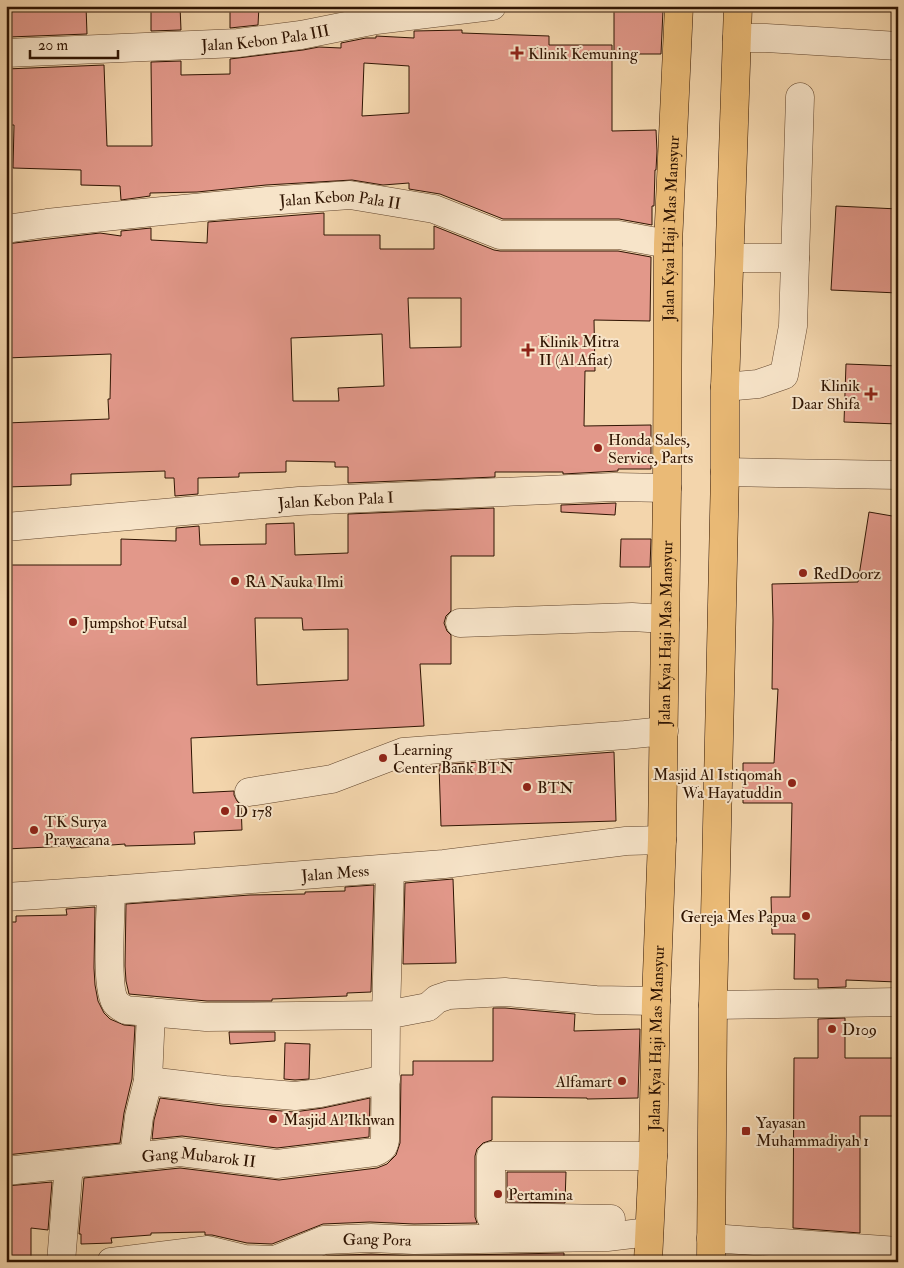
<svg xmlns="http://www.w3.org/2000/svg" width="904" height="1268" font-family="'IM FELL Double Pica',serif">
	<rect width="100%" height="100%" fill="#f3d5ac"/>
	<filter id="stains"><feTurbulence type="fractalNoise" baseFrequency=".004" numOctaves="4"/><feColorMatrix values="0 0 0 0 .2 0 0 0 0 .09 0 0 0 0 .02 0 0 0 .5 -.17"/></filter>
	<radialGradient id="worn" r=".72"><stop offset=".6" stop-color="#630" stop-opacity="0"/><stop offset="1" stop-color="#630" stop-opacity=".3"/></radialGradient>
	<g fill="#e2988a" stroke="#2f1402" fill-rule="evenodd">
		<path d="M8 6H86L87 34 9 37Z"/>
		<path d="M151 6H180L181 30 151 31Z"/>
		<path d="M230 6H259L258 25 230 28Z"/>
		<path d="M614 10H663L661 54H614Z"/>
		<path d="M462 30V33L549 36V45H612V131L656 130 657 151 656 170H655L654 206H652V225L619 219H503L440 194 409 189V183L383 185 352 180 266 185 197 192 150 193V196L121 200 120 186 81 185V170L13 168 14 125H6V69L104 65 107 146H152L151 62 181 61V75L230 74V59L303 50 319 47 341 48V43L366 38H376V36L414 38V31ZM364 63 409 66V113L362 116Z"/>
		<path d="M836 206 898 209V293L831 290Z"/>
		<path d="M324 213V235H380V249H434V226L494 250 500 251H618L651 257 650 321 594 320 595 371H585L584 426 651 425V469H618V471L563 474V472H495V477L348 483V467H335V462L286 461V472L239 473V477L198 478V494L175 496 174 478H165V471L71 474V485L6 487V423L109 419 108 399H110L111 354 6 358V244L100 233 121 236V231L151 228V240L207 243 208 222ZM408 298H461V347L410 348ZM382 334 384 386 338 388 339 401H293L291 338Z"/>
		<path d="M846 364 898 366V424L844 422Z"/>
		<path d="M616 503 615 515 561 512V505Z"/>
		<path d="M494 508V556H451V611L446 616 444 623 447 631 451 635V664H420L424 726 191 738 193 793 234 791V795L237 801 241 805 242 830 194 832 195 844 125 846V844L71 848 70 846 6 849V565H121V539L176 541V528L199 526 200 545 266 544V524L294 523 295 555 348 553V514ZM255 618H302L303 630 348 629V680L257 685Z"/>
		<path d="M869 512 898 517V553L893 581H898V683H894L892 741 898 742 897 982 846 980V987L818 988V979H794L795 934H772L771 897H790L792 803H743V763H774L778 689H772L773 620 772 584 858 582Z"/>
		<path d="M621 539H651L650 567H620Z"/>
		<path d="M614 752 616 821 441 826 439 765Z"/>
		<path d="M453 879 456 963 403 964 405 883Z"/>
		<path d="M374 885 371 992 347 993V996L272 999V1001H207L129 994 126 981 125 966 126 904 250 895 305 894V892L345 891V887Z"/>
		<path d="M95 907 94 968 95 985 98 1001 104 1013 110 1019 124 1025 135 1026 132 1079 124 1113 120 1143 6 1155V922H16V916L67 915 66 909Z"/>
		<path d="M493 1008H505L575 1014 574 1031 640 1029 638 1098 587 1099V1098L492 1097V1140L483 1143 477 1149 475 1156V1217L477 1223 414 1224 370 1222 323 1224 272 1244 247 1243 212 1235H205V1232L151 1233V1235L111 1238 112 1243 81 1244V1234H79L84 1178 180 1168 279 1180 377 1168 387 1164 396 1155 400 1143 401 1075H413V1061H493Z"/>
		<path d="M845 1018V1058H898V1116H860V1233L793 1228 794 1058H818V1019Z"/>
		<path d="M229 1032H275V1041L230 1044Z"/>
		<path d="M285 1043 310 1044 309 1079 295 1080 284 1079Z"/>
		<path d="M160 1098 223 1106 294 1112 323 1108 370 1098 369 1137 277 1148 182 1136 152 1139 154 1120Z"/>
		<path d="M507 1172H566L565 1203 507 1202Z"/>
		<path d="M52 1182 48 1230 31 1228V1260H6V1186Z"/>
		<path d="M564 1253V1262H312L327 1256 371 1254 414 1256Z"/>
	</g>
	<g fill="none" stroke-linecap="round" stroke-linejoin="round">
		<defs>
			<g id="minor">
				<path d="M737 38H766L898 46"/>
				<path id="s1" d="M6 53 238 43 301 35 376 20 492 6"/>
				<path id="s2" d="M6 229 47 223 152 212 267 201 350 195 434 209 500 235H619L668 244"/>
				<path d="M730 258H795"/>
				<path d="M725 387 758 384 784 375 793 326 800 97"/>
				<path d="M725 472 898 475"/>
				<path id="s3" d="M6 527 299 501 614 487 667 488"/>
				<path d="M460 623 632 617 665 619"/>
				<path d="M249 792 332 779 403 752 625 735 664 731"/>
				<path d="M111 890C111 912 105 989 116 1003 118 1006 123 1008 126 1010L206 1017 386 1015 390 869"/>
				<path id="s4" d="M6 897 111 890 444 864 626 841 662 840"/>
				<path d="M713 1005 898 1002"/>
				<path d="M148 1081 225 1090 295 1096 320 1093 386 1079"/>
				<path d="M134 1157 139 1117 148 1081 151 1012"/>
				<path id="s5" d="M6 1171 180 1152 277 1164 375 1152C382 1149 384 1147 385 1140L386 1015 428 1007 437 999 449 995 505 992 596 1000 656 1001"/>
				<path d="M611 1219 491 1217V1156H653"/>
				<path d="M711 1238 898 1251"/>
				<path d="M61 1262 69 1164"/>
				<path id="s6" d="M111 1262 208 1250 245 1259 275 1260 324 1240 371 1238 414 1240 607 1237 649 1232"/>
			</g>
			<g id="major">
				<path id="s7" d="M648 1262 653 1156 656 1001 662 840 667 488 668 244 679 6"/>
				<path d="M711 1262 713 1005 725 472V387L738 6"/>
			</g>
		</defs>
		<use href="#minor" stroke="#60442c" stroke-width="29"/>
		<use href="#major" stroke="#2f1402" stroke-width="29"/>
		<use href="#minor" stroke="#f7e4c9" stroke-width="28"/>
		<use href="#major" stroke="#eaba76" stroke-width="28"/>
	</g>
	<g fill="#8f2418" stroke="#f7e4c9" stroke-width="2">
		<path d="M514.5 45.5h5v5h5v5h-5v5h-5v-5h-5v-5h5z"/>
		<path d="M525.5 342.5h5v5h5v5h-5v5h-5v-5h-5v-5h5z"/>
		<path d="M868.5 386.5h5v5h5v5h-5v5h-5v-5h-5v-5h5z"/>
		<circle cx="598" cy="448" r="5"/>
		<circle cx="803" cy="573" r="5"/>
		<circle cx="235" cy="581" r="5"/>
		<circle cx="73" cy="622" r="5"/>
		<circle cx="383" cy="758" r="5"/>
		<circle cx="792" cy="783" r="5"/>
		<circle cx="527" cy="787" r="5"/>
		<circle cx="225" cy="811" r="5"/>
		<circle cx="34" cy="830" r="5"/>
		<circle cx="806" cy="916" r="5"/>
		<circle cx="832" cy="1029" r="5"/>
		<circle cx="622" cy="1081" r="5"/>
		<circle cx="273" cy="1119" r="5"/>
		<rect x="741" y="1126" width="10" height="10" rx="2.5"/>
		<circle cx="498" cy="1194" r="5"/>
	</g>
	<g text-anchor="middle" stroke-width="4" stroke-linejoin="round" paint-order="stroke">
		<g font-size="16" fill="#2f1402" stroke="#f7e4c9">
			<text dy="6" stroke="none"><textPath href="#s1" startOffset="260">Jalan Kebon Pala III</textPath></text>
			<text dy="6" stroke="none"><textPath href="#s2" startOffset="336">Jalan Kebon Pala II</textPath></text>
			<text dy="6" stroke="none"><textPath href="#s7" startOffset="1034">Jalan Kyai Haji Mas Mansyur</textPath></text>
			<text dy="6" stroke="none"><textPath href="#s3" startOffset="331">Jalan Kebon Pala I</textPath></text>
			<text dy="6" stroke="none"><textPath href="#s7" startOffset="629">Jalan Kyai Haji Mas Mansyur</textPath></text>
			<text dy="6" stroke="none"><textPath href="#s4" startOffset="330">Jalan Mess</textPath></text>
			<text dy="6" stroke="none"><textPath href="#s7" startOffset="224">Jalan Kyai Haji Mas Mansyur</textPath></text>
			<text dy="6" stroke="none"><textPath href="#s5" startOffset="194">Gang Mubarok II</textPath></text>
			<text dy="6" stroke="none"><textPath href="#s6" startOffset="272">Gang Pora</textPath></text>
		</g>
		<g font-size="16" fill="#2f1402" stroke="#f7e4c9" text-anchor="start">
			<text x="528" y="59">Klinik Kemuning</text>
			<text x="539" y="347">Klinik Mitra<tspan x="539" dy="18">II (Al Afiat)</tspan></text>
			<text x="860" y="391" text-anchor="end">Klinik<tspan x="860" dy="18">Daar Shifa</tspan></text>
			<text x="608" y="445">Honda Sales,<tspan x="608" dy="18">Service, Parts</tspan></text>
			<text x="813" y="579">RedDoorz</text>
			<text x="245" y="587">RA Nauka Ilmi</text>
			<text x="83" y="628">Jumpshot Futsal</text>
			<text x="393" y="755">Learning<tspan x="393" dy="18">Center Bank BTN</tspan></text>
			<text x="782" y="780" text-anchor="end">Masjid Al Istiqomah<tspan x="782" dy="18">Wa Hayatuddin</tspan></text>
			<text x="537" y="793">BTN</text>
			<text x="235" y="817">D 178</text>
			<text x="44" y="827">TK Surya<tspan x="44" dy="18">Prawacana</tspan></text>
			<text x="796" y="922" text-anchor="end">Gereja Mes Papua</text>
			<text x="842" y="1035">D109</text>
			<text x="612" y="1087" text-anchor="end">Alfamart</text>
			<text x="283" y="1125">Masjid Al'Ikhwan</text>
			<text x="756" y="1128">Yayasan<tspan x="756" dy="18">Muhammadiyah 1</tspan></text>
			<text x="508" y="1200">Pertamina</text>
		</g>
	</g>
	<rect width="904" height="1268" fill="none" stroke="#f3d5ac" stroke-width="25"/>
	<rect x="8" y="8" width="889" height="1253" fill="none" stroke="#2f1402" stroke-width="2.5"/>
	<rect x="12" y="12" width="879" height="1243" fill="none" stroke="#2f1402"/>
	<path d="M30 50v8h88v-8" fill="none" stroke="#2f1402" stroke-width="2.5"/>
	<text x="38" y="50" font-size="15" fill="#2f1402" stroke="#f7e4c9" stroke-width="4" paint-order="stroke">20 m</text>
	<rect width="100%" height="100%" filter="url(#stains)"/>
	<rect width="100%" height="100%" fill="url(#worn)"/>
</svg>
